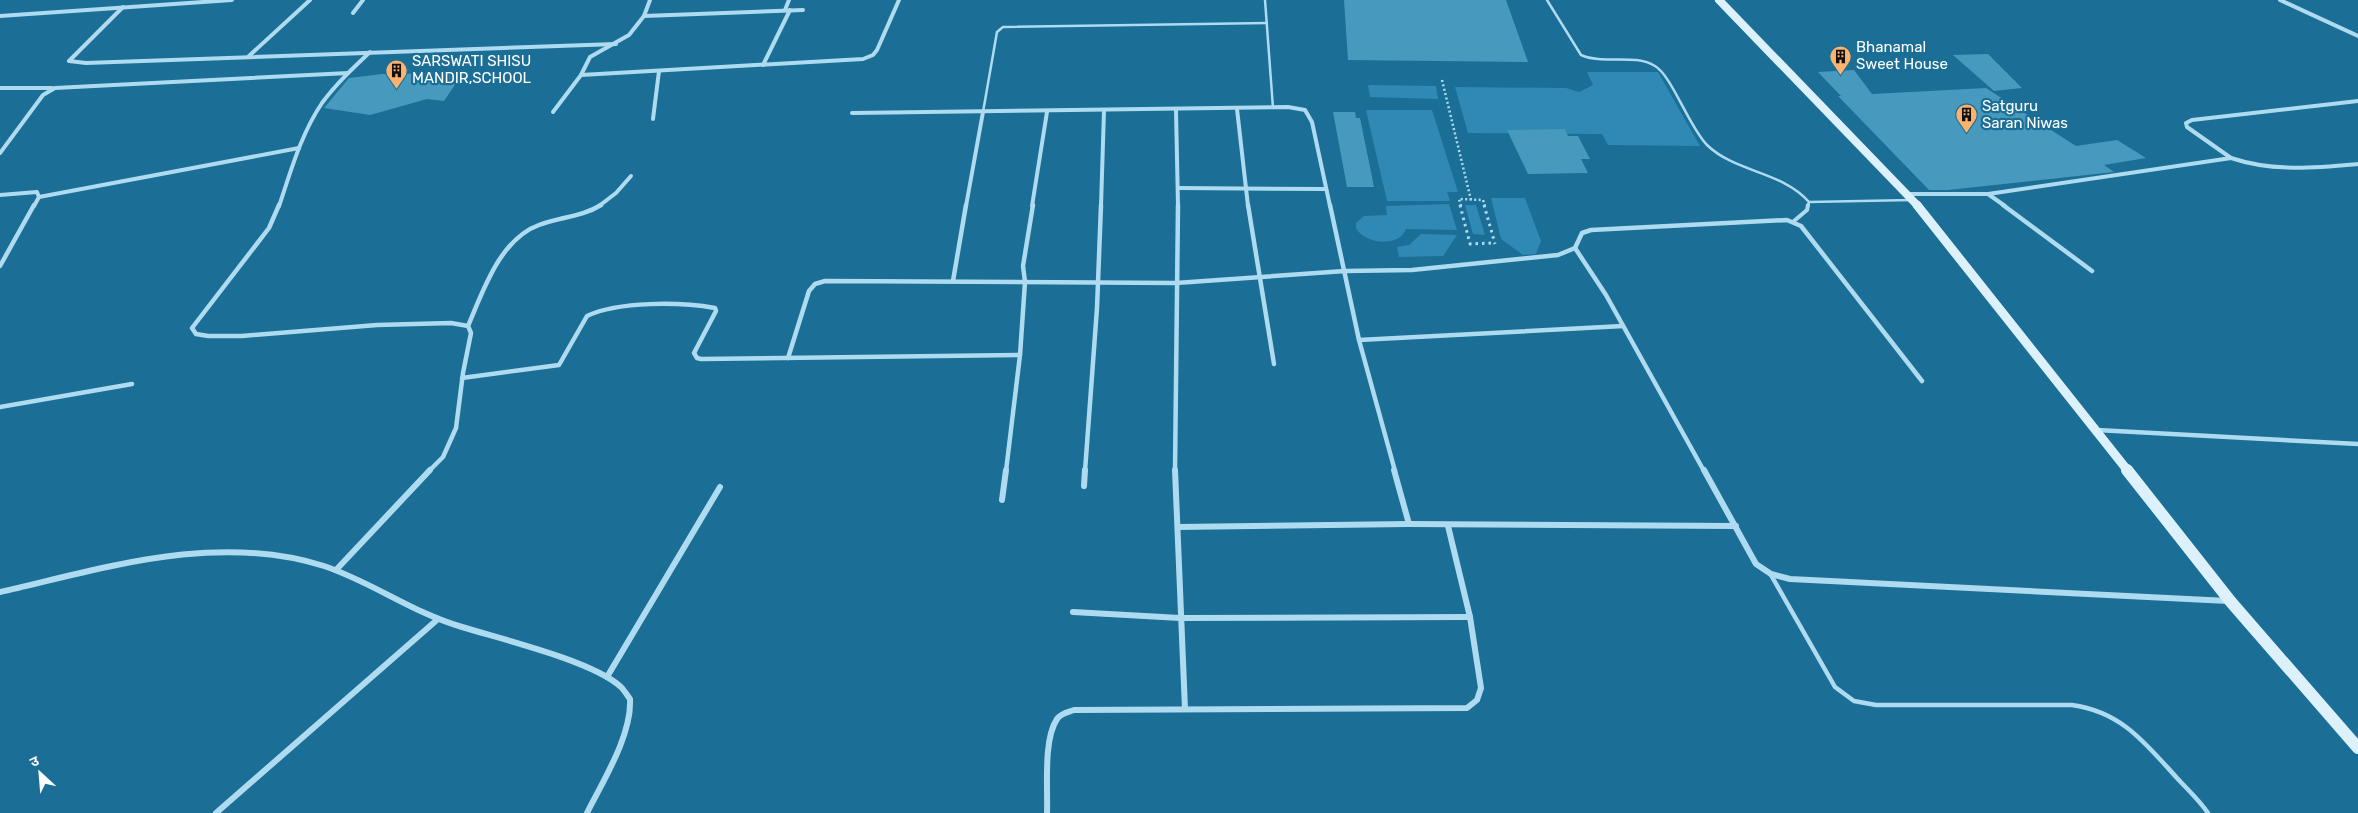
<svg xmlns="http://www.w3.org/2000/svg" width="2358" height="813" font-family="Rubik,'Noto Sans Devanagari',sans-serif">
	<rect width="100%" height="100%" fill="#1b6e96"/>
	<g fill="#2f89b4">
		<path d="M1587 72H1658L1700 146 1608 145 1602 134 1468 133 1455 87 1566 88 1579 92 1593 85Z"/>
		<path d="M1368 85 1436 86 1438 99 1370 97Z"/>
		<path d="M1366 110H1432L1458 192H1447L1450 201H1387Z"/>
		<path d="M1491 198H1525L1541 241 1536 254 1523 255 1501 239Z"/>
		<path d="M1449 204 1457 230 1406 229C1399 248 1364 244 1356 228V223L1364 216 1387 215 1386 206Z"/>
		<path d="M1465 205H1476L1485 235 1473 234Z"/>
		<path d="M1421 234 1457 235 1443 256 1399 257 1397 247 1409 245Z"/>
	</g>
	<g fill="#4899be">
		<path d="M1344 0H1506L1528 62 1348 60Z"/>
		<path d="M1988 54 2022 88 1994 91 1953 55Z"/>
		<path d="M1854 70 1872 94 1986 88 2076 146 2117 140 2146 158 2104 165 2114 172 1948 190H1929L1838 96H1841L1818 72Z"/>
		<path d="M463 73 444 101 427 99 370 115 324 108 349 78 382 74Z"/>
		<path d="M1333 112H1355L1356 118H1360L1374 187H1347Z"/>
		<path d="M1565 129 1568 136H1578L1590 159H1581L1588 173 1528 174 1507 130Z"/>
	</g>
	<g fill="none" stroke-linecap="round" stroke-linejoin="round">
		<g stroke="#aedbf0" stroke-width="2.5" stroke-dasharray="2 2.5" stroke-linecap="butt">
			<path d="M1442 80 1471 200"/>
			<path d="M1461 206 1459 199 1483 200 1485 206"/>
		</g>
		<g stroke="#aedbf0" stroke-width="3" stroke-dasharray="2.5 4" stroke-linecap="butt">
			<path d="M1460 205 1470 244"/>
			<path d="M1484 205 1495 244"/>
			<path d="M1469 244 1492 243"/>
		</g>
		<g stroke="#aedbf0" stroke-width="2.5">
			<path d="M1265 0 1273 108"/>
			<path d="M1547 0 1581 55C1604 65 1634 53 1655 66 1672 76 1689 127 1707 145 1736 173 1782 171 1809 202L1808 206"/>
			<path d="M983 112 997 32 1003 27 1267 23"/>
			<path d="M1809 202 1912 200"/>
		</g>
		<path stroke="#aedbf0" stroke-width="4" d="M1794 221 1807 210 1808 205"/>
		<path stroke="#aedbf0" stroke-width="4.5" d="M1771 575 1835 687 1854 701 1876 705H2072C2122 712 2145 743 2177 778 2188 790 2199 800 2208 813"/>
		<g stroke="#aedbf0" stroke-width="4">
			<path d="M2280 0 2358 36"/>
			<path d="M123 7 69 61 86 63 616 44"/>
			<path d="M785 10 789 0"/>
			<path d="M353 13 363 0"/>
			<path d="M0 16 232 0"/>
			<path d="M644 16 803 10"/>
			<path d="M249 56 310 0"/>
			<path d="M763 65 790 10"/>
			<path d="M581 75 863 59 873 55 877 50 899 0"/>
			<path d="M0 88H52"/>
			<path d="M1237 109 1248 206"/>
			<path d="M1176 110 1178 206"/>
			<path d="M553 112 581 75 590 57 629 35 644 16 650 0"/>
			<path d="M852 113 1288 107 1305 110 1312 122 1330 206"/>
			<path d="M653 119 659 71"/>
			<path d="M0 153 43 95 55 88 348 73"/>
			<path d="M2231 158C2273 172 2314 168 2358 164"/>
			<path d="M1178 188 1325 189"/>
			<path d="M1908 194H1988L2231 158 2187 127 2186 123 2192 120 2358 101"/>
			<path d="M1988 194 2005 206"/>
			<path d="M0 195 37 192 39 197 34 206"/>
			<path d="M39 197 299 148"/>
			<path d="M279 206C291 171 301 134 322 103 336 84 353 68 370 52"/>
			<path d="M599 206 616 193 631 176"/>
			<path d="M966 206 983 112"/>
			<path d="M1032 206 1047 112"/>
			<path d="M1101 206 1104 111"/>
		</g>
		<g stroke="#aedbf0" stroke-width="4.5">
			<path d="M279 205 269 228 192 328 196 334 208 336H242L377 325 451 323 468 326 471 333 463 373 456 428 443 457 429 471"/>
			<path d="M1248 205 1274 364"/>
			<path d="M1330 205 1359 340 1395 471"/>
			<path d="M2003 205 2092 271"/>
			<path d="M1575 248 1606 295 1704 471"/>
			<path d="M0 266 34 205"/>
			<path d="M953 281 966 205"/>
			<path d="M468 326C483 291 500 239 539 225 560 217 582 217 601 205"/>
			<path d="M1359 340 1623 326"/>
			<path d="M788 358 809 291 815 284 825 281 1176 283 1345 271 1412 270 1558 255 1575 248 1582 233 1591 230 1787 220 1801 226 1922 381"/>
			<path d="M462 378 559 365 587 316C619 301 680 302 715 308L716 311 694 353 697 358 701 359 1020 355"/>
			<path d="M0 407 132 384"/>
			<path d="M2097 430 2358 444"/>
			<path d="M1006 471 1020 355 1025 282 1023 266 1033 205"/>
			<path d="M1085 471 1097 308 1101 205"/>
			<path d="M1175 471 1178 205"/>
		</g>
		<g stroke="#aedbf0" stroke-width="6">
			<path d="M1175 470 1185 709"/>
			<path d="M1394 470 1409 524"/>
			<path d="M1704 470 1756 564 1771 574 1790 579 2228 601"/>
			<path d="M1084 486 1085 470"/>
			<path d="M1002 500 1006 470"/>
			<path d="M1178 527 1409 524 1736 526"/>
			<path d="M336 570 430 470"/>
			<path d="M0 592C105 568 216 532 324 566 372 582 413 613 462 627 501 639 593 661 621 687 624 690 627 695 630 699 632 735 603 781 587 813"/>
			<path d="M1073 612 1180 618 1470 617"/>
			<path d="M607 677 720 487"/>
			<path d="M216 813 438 619"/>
			<path d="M1047 813C1048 788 1043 740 1057 719 1061 713 1068 712 1074 710L1467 708 1477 700 1481 688 1470 617 1448 526"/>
		</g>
		<path stroke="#dcf1fb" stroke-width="8" d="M1719 0 1918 206"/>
		<path stroke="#dcf1fb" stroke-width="9" d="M1917 205 2128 471"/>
		<path stroke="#dcf1fb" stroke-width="12" d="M2127 470 2231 602 2358 748"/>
	</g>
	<defs>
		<symbol id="building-pin" viewBox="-11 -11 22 30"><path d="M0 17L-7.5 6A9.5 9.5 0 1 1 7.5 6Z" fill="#ffb26d" stroke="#1b6e96"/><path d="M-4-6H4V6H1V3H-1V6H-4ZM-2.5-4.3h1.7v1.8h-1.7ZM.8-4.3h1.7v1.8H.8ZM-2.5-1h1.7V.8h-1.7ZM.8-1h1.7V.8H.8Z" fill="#111"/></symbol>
	</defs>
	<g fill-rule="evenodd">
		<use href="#building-pin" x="1828" y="44" width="25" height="34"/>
		<use href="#building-pin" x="384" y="58" width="25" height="34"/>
		<use href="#building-pin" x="1954" y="102" width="25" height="34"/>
	</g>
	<g text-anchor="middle" stroke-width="4.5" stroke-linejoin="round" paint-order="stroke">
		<g font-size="15" fill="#fff" stroke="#1b6e96" text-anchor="start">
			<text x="1856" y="52">Bhanamal<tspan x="1856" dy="17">Sweet House</tspan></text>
			<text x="412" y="66">SARSWATI SHISU<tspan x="412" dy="17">MANDIR,SCHOOL</tspan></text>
			<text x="1982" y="111">Satguru<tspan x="1982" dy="17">Saran Niwas</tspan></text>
		</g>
	</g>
	<g transform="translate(40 773) rotate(334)" stroke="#1b6e96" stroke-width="4" paint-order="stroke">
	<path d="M0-4L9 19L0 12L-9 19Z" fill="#ffffff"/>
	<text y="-8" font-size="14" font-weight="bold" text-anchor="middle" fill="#ffffff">उ</text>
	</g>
</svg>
